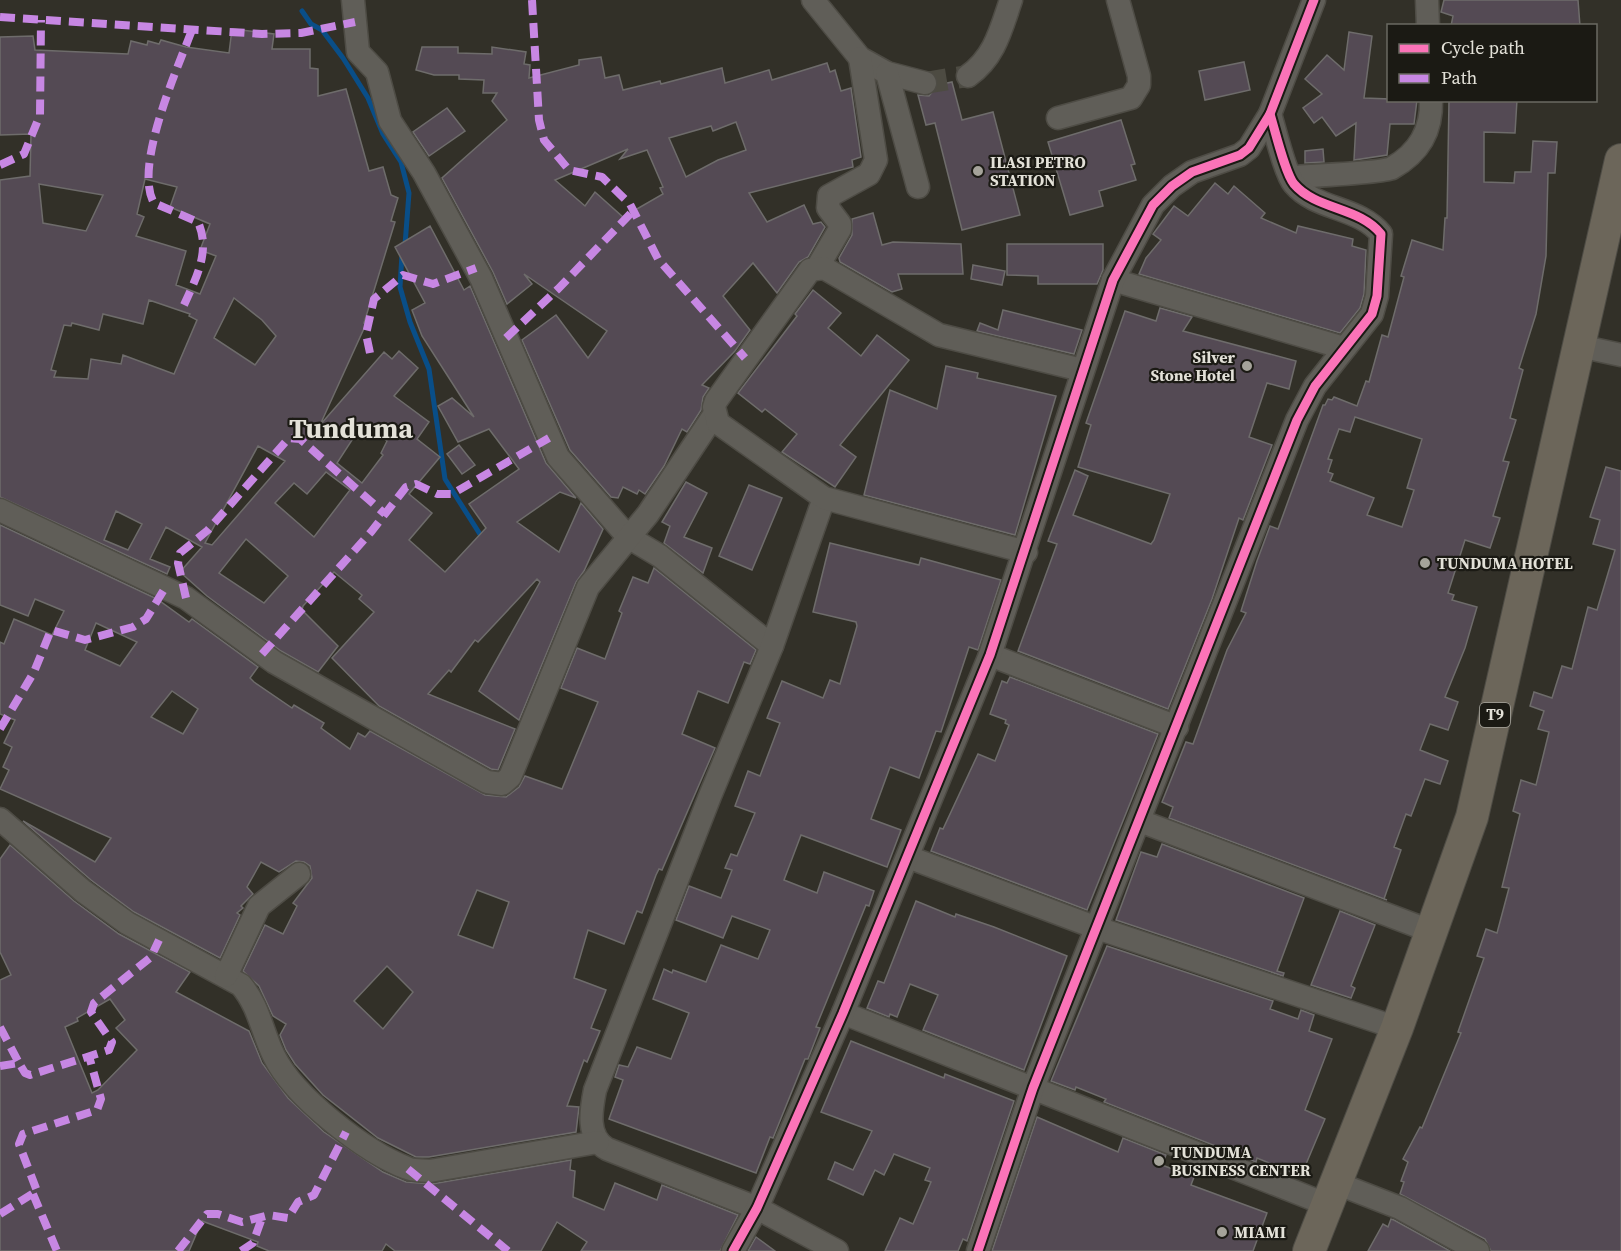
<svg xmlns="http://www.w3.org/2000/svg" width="1621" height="1251" font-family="'Source Serif 4',serif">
	<rect width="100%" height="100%" fill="#323028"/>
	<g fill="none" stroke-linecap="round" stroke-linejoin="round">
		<g stroke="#094e88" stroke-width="5">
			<path d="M302 11 311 24 322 30 343 58 368 98 383 134 401 162 409 193 405 245"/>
			<path d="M402 254 400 287 410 322 429 369 445 479 483 539"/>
		</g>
	</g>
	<g fill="#544a54" stroke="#6e6c6b" stroke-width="1.5" fill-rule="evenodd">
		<path d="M1444 0H1578L1580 26H1451L1453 16 1441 12Z"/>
		<path d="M232 29 274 34 272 49H310V68L318 69V96L346 89 369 171 383 167 391 195 398 198 391 221 395 222 364 323 366 324 320 425 384 352 392 359 399 351 418 368 394 396 429 422 417 439 440 457 409 494 432 513 409 540 445 572 486 528 469 504 519 469 489 429 458 442 438 406 452 398 474 417 422 336 412 310 425 303 395 247 430 226 464 290 470 286 546 463 576 498 560 492 517 522 559 552 581 503 603 529 584 571 576 582 519 720 479 691 540 582 537 579 478 642 475 640 451 672 449 670 428 694 515 729 498 770 491 769 379 706 332 658 374 612 359 599 362 595 334 572 303 606 302 610 338 646 318 672 281 651 207 596 180 572 202 547 166 527 150 559 170 567 167 574 0 497V180L30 176 31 134 0 135V37L33 36 35 50 128 54 131 41 147 45 148 41 159 44 161 40 186 47 229 53ZM145 179 177 187 170 207 210 224 200 250 216 256 200 294 176 285 186 251 136 236 144 217 137 214ZM39 184 103 195 86 231 43 223ZM234 298 262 320 276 336 255 365 214 338ZM149 300 190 314 189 316 197 320 174 374 123 355 121 364 91 359 88 379 54 377 56 371 51 370 64 325 71 326 72 323 99 330 103 314 143 324ZM363 423 387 441 381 453 383 455 362 483 337 463ZM258 446 285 461 212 545 205 543ZM326 472 350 490 314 537 275 503 294 483 307 494ZM116 511 142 524 128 550 104 540ZM246 539 288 576 264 603 219 573Z"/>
		<path d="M1349 32 1372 36 1364 98 1417 100 1414 124H1390L1387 155 1354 160 1356 123 1336 136 1322 117 1314 123 1303 108 1322 94 1305 79 1327 55 1344 70Z"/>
		<path d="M422 47H458V53L492 54V47L526 52 524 64 530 65 529 78 579 65V60L601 57 605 78 619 75 623 90 660 81 661 84 722 68 725 83 769 70 772 80 827 63 830 72 835 70 841 91 851 88 861 157 852 160 853 167 749 193 767 222 804 205 813 224 821 222 825 227 808 257 799 262 777 293 753 263 723 296 750 330 735 351 702 385 709 388 703 397 701 410 687 432 682 429 664 466 645 494 639 490 637 494 623 487 618 498 611 497 570 450 522 340 556 315 588 358 607 331 524 274 532 284 507 304 493 272 442 178 507 120 492 101 497 93H483L484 80 459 79V75H434L416 70ZM736 122 746 150 718 160 686 177 669 138 711 126 713 131ZM628 149 620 159 647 150 663 187 660 188 663 194 623 217 595 192 585 206 555 180Z"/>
		<path d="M1244 62 1250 90 1205 100 1199 71Z"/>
		<path d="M952 82 962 120 993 112 1020 215 962 230 935 123 926 125 918 95 929 96 938 85Z"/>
		<path d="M1449 100H1517L1515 133 1484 132V182L1514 183 1515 172H1531L1533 141 1557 142 1555 173H1548L1546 256 1536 314 1519 368 1523 370 1510 418 1516 420 1503 461 1509 462 1493 516 1500 518 1490 548 1465 540 1448 593 1454 595 1452 600 1477 607 1465 648 1445 697 1458 702 1448 730 1430 724 1420 750 1448 761 1440 784 1425 779 1411 816 1406 814 1394 847 1401 850 1384 899 1387 900 1169 818 1173 807 1162 802 1186 742 1193 744 1227 650 1246 613 1241 611 1257 561 1270 526 1278 529 1323 405H1325L1328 399 1332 400 1334 397 1357 406 1366 381 1369 382 1382 335 1388 337 1404 277 1401 276 1412 240 1443 250 1445 218H1447ZM1355 417 1422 439 1407 488 1414 490 1402 527 1367 515 1374 498 1330 481 1333 474 1328 472 1332 460 1328 459 1339 429 1350 432Z"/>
		<path d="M447 108 465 131 429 156 413 132Z"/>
		<path d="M1121 120 1135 164 1131 165 1136 180 1099 191 1103 206 1070 215 1048 142Z"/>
		<path d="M1323 149 1324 162 1305 163V151Z"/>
		<path d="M1215 183 1228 194 1234 186 1265 213 1261 218 1296 233 1298 226 1353 239 1352 246 1366 250 1364 294 1360 308 1340 333 1139 274 1146 258 1161 240 1153 234 1174 206 1188 216Z"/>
		<path d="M873 213 882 245 893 242 961 244 963 274H898L902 289 892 292 840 262 839 258 852 235V219Z"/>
		<path d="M1007 244H1103V270L1097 284H1038V276L1007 275Z"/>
		<path d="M973 265 1005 271 1002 285 971 279Z"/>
		<path d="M813 290 841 313 828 328 861 356 877 335 909 360 840 445 856 457 835 487 782 452 797 434 765 409 762 412 738 393 797 316 795 314Z"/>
		<path d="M1160 308 1192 317 1183 331 1296 361 1289 389 1267 383 1249 437 1272 445 1243 520 1239 518 1212 599 1168 709 1018 651 1057 544 1048 541 1075 470 1088 476 1073 515 1151 544 1154 540 1170 494 1078 467 1091 425 1086 423 1125 311 1156 321Z"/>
		<path d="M1003 310 1082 330 1074 354 977 331 980 323 998 330Z"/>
		<path d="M946 366 978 373 977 378 1056 396 1015 535 864 495 890 390 937 409Z"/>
		<path d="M459 445 475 465 462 474 447 454Z"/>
		<path d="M1606 467 1621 471V1251H1491L1485 1239 1400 1194 1404 1182 1401 1181 1408 1162 1403 1159 1420 1127 1422 1128 1461 1033 1458 1032 1484 958 1477 956 1486 929 1497 933 1509 888 1502 887 1520 814 1513 811 1521 780 1536 785 1549 732 1538 729 1544 711 1530 706 1534 692 1552 698 1562 666 1572 669 1588 607 1597 610 1615 550 1593 544 1600 520 1590 517Z"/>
		<path d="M686 482 707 493 684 537 712 548 703 573 664 543 670 526 662 522Z"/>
		<path d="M749 485 782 498 752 570 719 556Z"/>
		<path d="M0 525 157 599 189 622 192 619 258 667 250 678 254 682 292 708 294 705 324 723 321 728 350 749 358 733 365 737 370 731 485 795 506 797 519 787 525 776 562 789 598 702 561 688 577 648 605 659 622 613 619 611 633 577 648 583 654 568 756 650 750 664 744 662 728 703 698 691 682 734 715 748 662 870 659 869 656 875 642 913 637 911 624 944 588 930 574 978 606 990 591 1028 600 1031 587 1062 584 1060 567 1106 579 1107 576 1132 429 1157H416L378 1138 323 1095 295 1064 286 1050 280 1035 286 1024 273 1016 259 986 243 971 265 925 283 934 297 906 293 903 312 878 310 866 304 862 296 861 279 872 261 862 247 887 253 894 241 906 243 908 237 913 240 915 220 958 134 912 91 880 23 821 95 862 111 838 0 789 9 770 3 767 12 747 4 743 15 720 0 714V642L4 644 14 619 52 635 64 611 35 599 28 616 0 605ZM96 623 137 642 120 666 85 650ZM172 691 198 709 183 734 151 717ZM477 890 509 902 493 948 458 935ZM387 966 413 992 383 1029 354 1001Z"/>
		<path d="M830 543 919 565 921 558 1001 580 978 650 969 647 941 732 936 731 919 778 890 767 871 819 901 830 887 867 801 835 784 880 817 893 824 872 874 891 869 906 866 905 816 1027 820 1028 808 1059H805L773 1138 770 1137 756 1173 609 1119 623 1080 615 1077 619 1065 628 1067 637 1047 671 1059 689 1013 653 999 664 969 672 973 673 970 706 982 721 945 758 959 770 930 732 916 723 938 676 920 689 886 721 898 732 870 725 868 731 854 737 856 755 813 735 806 748 771 760 776 780 723 767 718 782 681 823 698 830 680 840 684 857 626 856 622 813 612Z"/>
		<path d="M1010 677 1158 734 1087 910 931 851 940 828 943 829 978 754 995 761 1009 725 1005 723 1006 720 990 714 1002 681 1007 683Z"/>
		<path d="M1162 844 1304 898 1277 971 1284 973 1283 976 1116 920 1141 852 1157 857Z"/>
		<path d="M10 845 74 901 119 934 190 972 176 992 249 1031 262 1063 288 1098 324 1132 383 1172 406 1182 432 1184 571 1160 570 1170 575 1171 573 1197 604 1210 615 1183 657 1200 662 1185 738 1215 720 1251H581L587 1242 557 1222 541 1251H395L386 1244 382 1251H269L257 1246 258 1242 202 1221 189 1251H0V980L11 975 0 952V859ZM110 999 125 1020 116 1028 137 1050 98 1090 92 1093 65 1027 78 1021 77 1018Z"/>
		<path d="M916 901 955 917 956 914 994 927 1067 956 1024 1070 923 1030 938 995 910 984 897 1017 890 1014 889 1017 867 1008 878 981 884 983Z"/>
		<path d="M1340 911 1375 925 1351 986 1355 988 1351 998 1311 985Z"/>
		<path d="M1107 946 1273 1001 1270 1009 1298 1019 1301 1010 1314 1015 1309 1031 1332 1039 1305 1110 1325 1119 1301 1176 1257 1158 1256 1162 1104 1102 1106 1099 1076 1087 1075 1090 1051 1081Z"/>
		<path d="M851 1041 944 1078 945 1074 1014 1101 967 1241 963 1239 958 1251H885L900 1218 913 1224 931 1182 925 1180 930 1168 894 1154 884 1175 875 1170 863 1195 828 1179 835 1162 853 1170 872 1131 821 1112Z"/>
		<path d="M1037 1117 1118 1152 1123 1138 1166 1155 1162 1165 1194 1177 1191 1185 1267 1213 1253 1251H992Z"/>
		<path d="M1391 1219 1394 1220 1450 1251H1368L1383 1224 1388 1227Z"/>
		<path d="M756 1237 775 1251H748Z"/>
	</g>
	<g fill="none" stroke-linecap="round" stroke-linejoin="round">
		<path stroke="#4d4b42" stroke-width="22" stroke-dasharray="22 11" stroke-linecap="butt" d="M925 83 968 76"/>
		<defs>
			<g id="minor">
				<path d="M353 0 358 52 377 72 390 121 424 173 481 278 558 457 628 537 660 556 772 646"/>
				<path d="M813 0 860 58 887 73 925 83"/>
				<path d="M1427 0 1428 26"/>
				<path d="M887 73 918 187"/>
				<path d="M968 76C995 57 1001 29 1011 0"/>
				<path d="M1058 118 1131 98 1139 85V76L1118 0"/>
				<path d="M1291 177C1308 176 1381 173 1392 168 1419 153 1432 130 1431 100"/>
				<path d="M817 268 840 229V224L828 208 829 196 869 174 876 160 860 58"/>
				<path d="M1113 280 1344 348"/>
				<path d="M1579 346 1621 355"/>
				<path d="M824 498 772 646 710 796 595 1090C591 1110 586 1137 607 1149L757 1208 837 1251"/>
				<path d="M0 510 186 598 274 662 487 782 502 784 510 777 588 587 648 514 714 415"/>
				<path d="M1026 552 824 498 718 423 714 407 716 401 810 270 824 268 831 272 939 335 1082 370"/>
				<path d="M990 655 1177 727"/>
				<path d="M0 819 83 891 127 923 241 985C259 1006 262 1032 274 1056 294 1097 365 1152 407 1168 413 1171 422 1170 430 1171L598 1142"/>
				<path d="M1140 821 1433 932"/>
				<path d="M908 857 1097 928 1397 1028"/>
				<path d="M226 976 259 906 299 874"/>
				<path d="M843 1013 1328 1205"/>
				<path d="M1336 1183 1400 1208 1478 1251"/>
				<path d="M733 1251 757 1208 843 1013 990 655 1113 280 1153 205 1172 186 1192 172 1240 155 1249 148 1270 114 1314 0"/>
				<path d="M978 1251 1033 1088 1297 420 1315 386 1372 314 1377 296 1381 234C1360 207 1316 210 1294 184 1285 173 1275 130 1270 114"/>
			</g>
			<path id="highway" d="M1309 1251 1397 1028 1472 817 1621 160"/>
		</defs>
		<use href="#minor" stroke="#4e4c45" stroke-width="25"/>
		<use href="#highway" stroke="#4e4c45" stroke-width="34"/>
		<use href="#minor" stroke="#605e58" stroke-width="22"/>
		<use href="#highway" stroke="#6c665a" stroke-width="32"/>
		<g stroke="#c787e3" stroke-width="8" stroke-dasharray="15 8" stroke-linecap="butt">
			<path d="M532 0 539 120 544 140 569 170 602 177 630 204 658 259 745 358"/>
			<path d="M0 17 262 34 301 33 355 22"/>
			<path d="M0 165 24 154 40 115 41 20"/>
			<path d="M184 305C196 278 211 251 198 222L154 203C133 167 178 67 192 30"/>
			<path d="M506 338 558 289 633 211"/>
			<path d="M370 353 366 334 374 299 403 275 433 284 476 268"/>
			<path d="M186 598 178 563 180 553 208 530 289 438 300 439 385 514"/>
			<path d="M262 654 371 532 406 487 416 484 437 494H452L549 438"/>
			<path d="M0 729 34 672 51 630 85 640 133 627 146 619 165 588"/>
			<path d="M0 1027 19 1063"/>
			<path d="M0 1066 19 1063 25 1073 30 1075 109 1050 112 1042 91 1012 94 1003 151 957 159 940"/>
			<path d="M408 1169 508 1251"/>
			<path d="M33 1194 57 1251"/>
			<path d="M0 1214 37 1191 19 1144 23 1134 97 1110 101 1099 89 1056"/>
			<path d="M178 1251 207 1214H218L242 1222 269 1215 288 1218 298 1202 314 1195 346 1132"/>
			<path d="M241 1251 253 1243 263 1215"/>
		</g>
		<defs>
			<g id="cycleway">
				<path d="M733 1251 757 1208 843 1013 990 655 1113 280 1153 205 1172 186 1192 172 1240 155 1249 148 1270 114 1314 0"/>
				<path d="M978 1251 1033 1088 1297 420 1315 386 1372 314 1377 296 1381 234C1360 207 1316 210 1294 184 1285 173 1275 130 1270 114"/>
			</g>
		</defs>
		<use href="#cycleway" stroke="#1b1a14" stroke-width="13"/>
		<use href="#cycleway" stroke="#fb73b8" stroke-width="9"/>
	</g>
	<g fill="#a5a39a" stroke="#1b1a14" stroke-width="2">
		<circle cx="978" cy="171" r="6"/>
		<circle cx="1247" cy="366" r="6"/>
		<circle cx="1425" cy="563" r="6"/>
		<circle cx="1159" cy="1161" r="6"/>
		<circle cx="1222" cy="1232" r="6"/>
	</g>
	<g text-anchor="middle" stroke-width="4.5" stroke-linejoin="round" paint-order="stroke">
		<rect fill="#1b1a14" stroke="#a7a59d" stroke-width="1.5" x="1480" y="703" width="30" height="24" rx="4.5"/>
		<g font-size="15" font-weight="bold" fill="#e3e1d8">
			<text x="1495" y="720">T9</text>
		</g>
		<g font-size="16" font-weight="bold" fill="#e3e1d8" stroke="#1b1a14" text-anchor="start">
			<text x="990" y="168">ILASI PETRO<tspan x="990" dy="18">STATION</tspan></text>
			<text x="1235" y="363" text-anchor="end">Silver<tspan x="1235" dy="18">Stone Hotel</tspan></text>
			<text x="1437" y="569">TUNDUMA HOTEL</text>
			<text x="1171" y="1158">TUNDUMA<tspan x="1171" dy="18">BUSINESS CENTER</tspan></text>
			<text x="1234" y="1238">MIAMI</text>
		</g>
		<g font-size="28" font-weight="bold" fill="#e3e1d8" stroke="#1b1a14">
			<text x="351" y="438">Tunduma</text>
		</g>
	</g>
	<rect x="1387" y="24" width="210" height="78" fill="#1b1a14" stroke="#6b6a62" stroke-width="1.5"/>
	<rect x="1399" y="44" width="30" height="9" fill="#fb73b8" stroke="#6b6a62" stroke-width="1.5"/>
	<text x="1441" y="54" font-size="18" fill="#e3e1d8">Cycle path</text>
	<rect x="1399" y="74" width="30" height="9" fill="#c787e3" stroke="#6b6a62" stroke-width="1.5"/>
	<text x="1441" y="84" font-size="18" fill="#e3e1d8">Path</text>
</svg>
